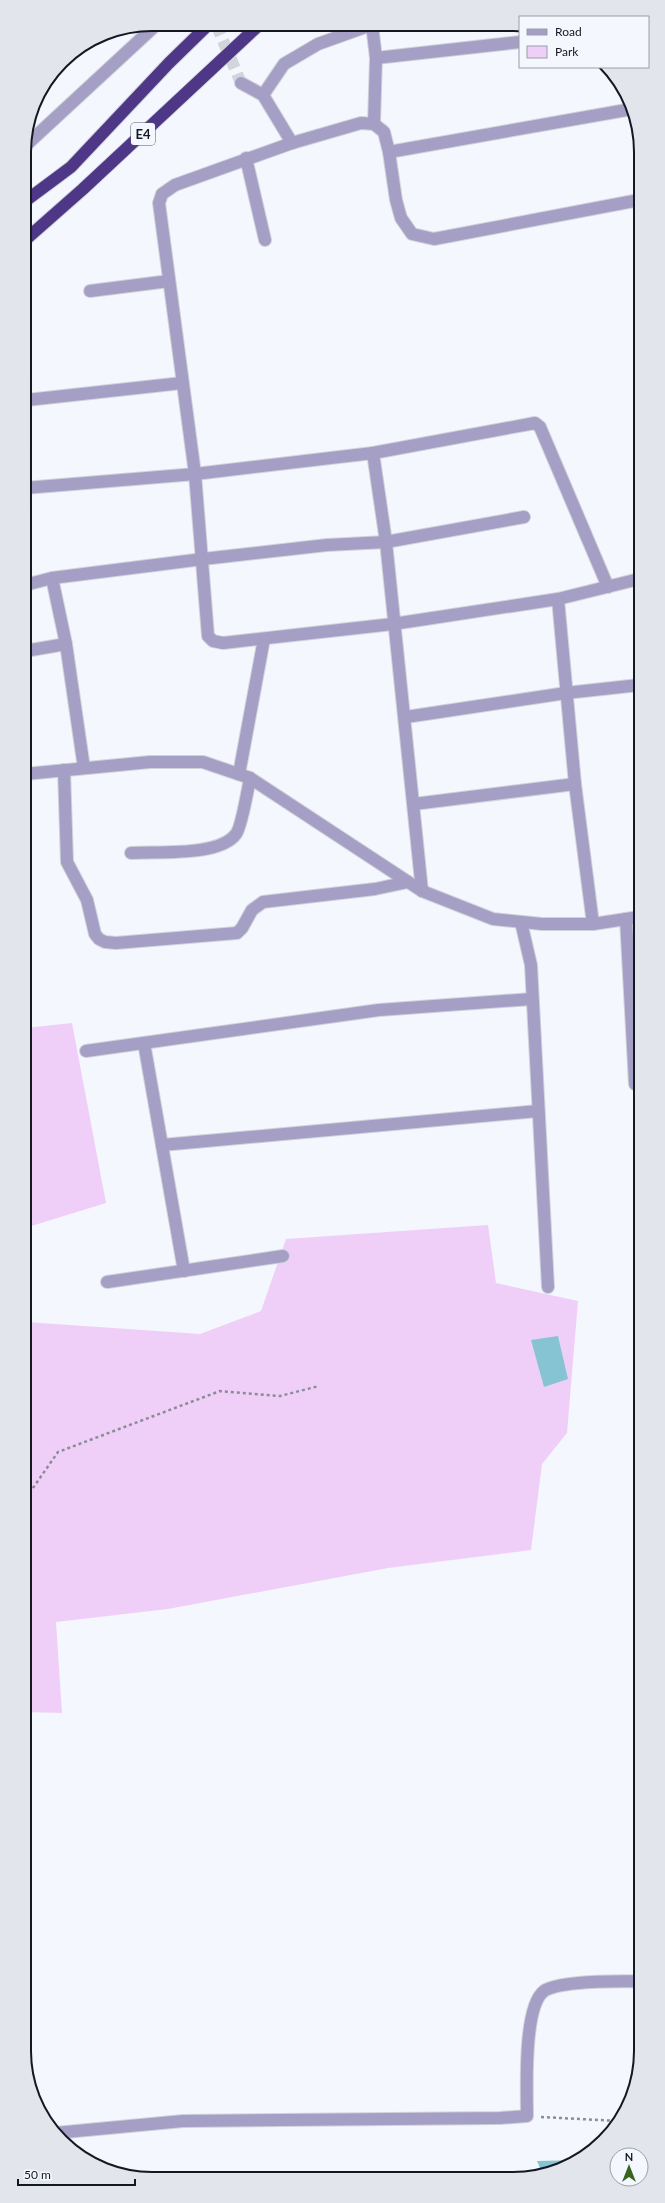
<svg xmlns="http://www.w3.org/2000/svg" width="665" height="2203" font-family="Lato,sans-serif">
	<rect width="100%" height="100%" fill="#f4f7fd"/>
	<g fill="#efcff8">
		<path d="M72 1023 106 1203 25 1228V1028Z"/>
		<path d="M488 1225 496 1283 578 1301 567 1433 542 1464 531 1550 388 1568 168 1609 56 1622 62 1713 26 1712V1322L200 1334 261 1311 286 1239Z"/>
	</g>
	<g fill="#87c4d3">
		<path d="M558 1336 568 1379 544 1387 531 1340Z"/>
		<path d="M579 2160 543 2175 537 2161Z"/>
	</g>
	<g fill="none" stroke-linecap="round" stroke-linejoin="round">
		<path stroke="#d2d6dc" stroke-width="12" stroke-dasharray="12 6" stroke-linecap="butt" d="M216 24 241 83"/>
		<defs>
			<g id="minor">
				<path d="M372 25 376 58 520 42"/>
				<path d="M241 83 263 95 292 143"/>
				<path d="M263 95 284 64 318 44 371 25"/>
				<path d="M374 124 376 58"/>
				<path d="M24 147 157 24"/>
				<path d="M389 152 632 109"/>
				<path d="M246 158 265 240"/>
				<path d="M639 200 434 239 412 234 401 218 396 200 389 152 384 132 374 124 361 123 292 143 175 185 162 194 159 203 195 474 208 636 213 641 223 643 393 624 558 599 639 579"/>
				<path d="M90 291 169 281"/>
				<path d="M27 400 182 383"/>
				<path d="M373 453 535 423 540 427 608 587"/>
				<path d="M25 488 195 474 373 453 386 542 422 891"/>
				<path d="M52 578 66 644 84 768"/>
				<path d="M25 585 52 578 203 559 327 545 386 542 524 517"/>
				<path d="M558 599 575 784 593 924"/>
				<path d="M25 651 66 644"/>
				<path d="M406 717 566 693 639 685"/>
				<path d="M64 770 67 862 87 900 95 934 99 939 105 942 116 943 237 933 242 928 252 910 263 902 375 889 408 882"/>
				<path d="M25 774 150 762H203L250 778 422 891 493 919 542 924H593L639 917"/>
				<path d="M239 774 264 639"/>
				<path d="M414 804 575 784"/>
				<path d="M131 853C157 851 219 857 236 834 241 828 248 789 250 778"/>
				<path d="M626 919 635 1084"/>
				<path d="M521 922 531 965 548 1287"/>
				<path d="M144 1043 184 1271"/>
				<path d="M86 1051 379 1010 532 999"/>
				<path d="M162 1145 538 1111"/>
				<path d="M107 1282 283 1256"/>
				<path d="M55 2133 183 2121 500 2118 527 2116C527 2091 523 2007 544 1991 561 1980 618 1982 641 1981"/>
			</g>
			<g id="highway">
				<path d="M24 202 71 167 169 63 209 24"/>
				<path d="M24 241 83 189 259 25"/>
			</g>
		</defs>
		<use href="#minor" stroke="#d0d3da" stroke-width="14"/>
		<use href="#highway" stroke="#d0d3da" stroke-width="14"/>
		<g stroke="#8a8d96" stroke-width="2.5" stroke-dasharray="3 3" stroke-linecap="butt">
			<path d="M26 1498 58 1452 220 1391 280 1396 319 1386"/>
			<path d="M541 2117 618 2121"/>
		</g>
		<use href="#minor" stroke="#a59ec5" stroke-width="12"/>
		<use href="#highway" stroke="#4d3786" stroke-width="12"/>
	</g>
	<g text-anchor="middle" stroke-width="3.5" stroke-linejoin="round" paint-order="stroke">
		<rect fill="#f4f7fd" stroke="#575b64" stroke-width="1" x="131" y="123" width="24" height="22" rx="3"/>
		<g font-size="13" font-weight="bold" fill="#141823">
			<text x="143" y="139">E4</text>
		</g>
	</g>
	<path d="M0 0H665V2203H0ZM152 31H513A121 121 0 0 1 634 152V2051A121 121 0 0 1 513 2172H152A121 121 0 0 1 31 2051V152A121 121 0 0 1 152 31Z" fill="#e2e5ec" fill-rule="evenodd"/>
	<path fill="none" stroke="#141823" stroke-width="2" d="M152 31H513A121 121 0 0 1 634 152V2051A121 121 0 0 1 513 2172H152A121 121 0 0 1 31 2051V152A121 121 0 0 1 152 31Z"/>
	<rect x="519" y="16" width="130" height="52" fill="#f4f7fd" stroke="#9a9ea6"/>
	<rect x="527" y="29" width="20" height="6" fill="#a59ec5" stroke="#9a9ea6"/>
	<text x="555" y="36" font-size="12" fill="#141823">Road</text>
	<rect x="527" y="46" width="20" height="12" fill="#efcff8" stroke="#9a9ea6"/>
	<text x="555" y="56" font-size="12" fill="#141823">Park</text>
	<g transform="translate(629 2167)"><circle r="19" fill="#f4f7fd" stroke="#9a9ea6"/>
	<path d="M0-3L7 15L0 10L-7 15Z" fill="#396320"/>
	<text y="-6" font-size="11" font-weight="bold" text-anchor="middle" fill="#141823">N</text>
	</g>
	<path d="M18 2179v6h117v-6" fill="none" stroke="#141823" stroke-width="2"/>
	<text x="24" y="2179" font-size="12" fill="#141823" stroke="#f4f7fd" stroke-width="3" paint-order="stroke">50 m</text>
</svg>
